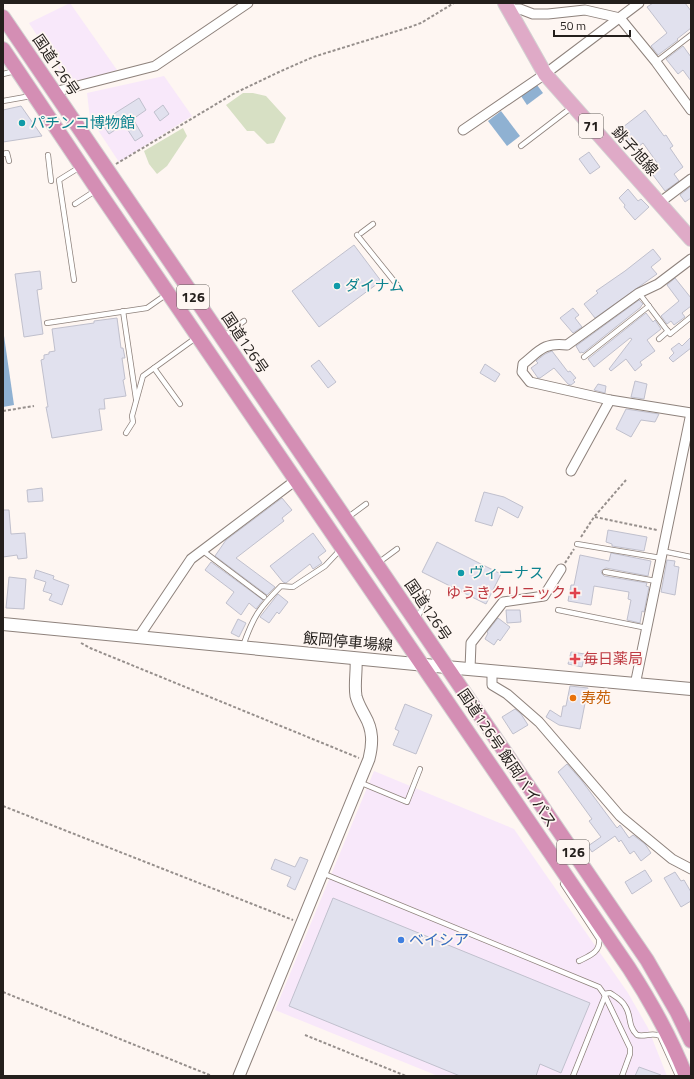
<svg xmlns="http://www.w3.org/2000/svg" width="694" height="1079" font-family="'Titillium Web','Noto Sans JP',sans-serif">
	<rect width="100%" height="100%" fill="#fef6f2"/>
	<g fill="#f8e8fa">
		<path d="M70 3 117 70 69 84 29 23Z"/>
		<path d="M164 76 192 116 119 162 90 118 87 93Z"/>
		<path d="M374 771 514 829 628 993 648 1028 667 1076H438L275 1010Z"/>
	</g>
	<g fill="#d7e0c4">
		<path d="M243 93H253L266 96 286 118 274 143 267 144 254 131H247L226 105Z"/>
		<path d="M183 128 187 136 167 166 157 174 149 164 144 151Z"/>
	</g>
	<g fill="#8fb1d2">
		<path d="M537 85 543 93 527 105 521 96Z"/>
		<path d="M501 111 520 136 507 146 488 121Z"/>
		<path d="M3 329 14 405 3 407Z"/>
	</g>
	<g fill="#e1e1ee" stroke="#c0c0cd">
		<path d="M653 3H685L691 11V28L677 39 678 40 658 55 651 46 667 33 647 7Z"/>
		<path d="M683 46 691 57V81L683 70 678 74 666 59Z"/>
		<path d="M139 98 146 110 133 119 143 136 135 141 124 124 109 134 101 122Z"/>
		<path d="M163 105 169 114 160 121 154 112Z"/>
		<path d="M21 106 42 136 3 142V110Z"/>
		<path d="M645 110 664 136 666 135 673 146 670 148 683 167 674 174 679 181 665 191 650 171 658 164 643 143 633 151 623 138 619 141 614 134Z"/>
		<path d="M589 152 600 167 590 174 579 159Z"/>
		<path d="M691 186V198L685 202 680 195Z"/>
		<path d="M628 189 638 201 641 199 649 207 635 220 624 207 625 205 619 198Z"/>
		<path d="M354 245 381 281 319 327 292 291Z"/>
		<path d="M653 249 661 259 651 267 657 274 595 318 584 304 598 293 596 291 625 271Z"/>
		<path d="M40 271 42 289 37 290 43 334 24 337 15 274Z"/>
		<path d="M675 278 691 298V306L682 313 685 317 674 325 671 321 667 324 661 316 679 301 667 285Z"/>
		<path d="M639 300 643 304 641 306V307L583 353 582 352 580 353 576 346Z"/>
		<path d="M573 308 579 315 575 318 582 327 573 333 560 318Z"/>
		<path d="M646 313 653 322 655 320 661 329 647 340 655 351 640 362 642 365 635 371 626 359 611 371 609 369 632 339 630 338 594 367 588 359Z"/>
		<path d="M117 318 121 348H123L125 358H122L125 379 123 380 126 396 104 399 105 409H99L102 430 52 438 46 407H48L41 360 44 359V355L49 354V352L55 351 52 329 94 323V321Z"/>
		<path d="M691 337V348L673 362 669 358 674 353 671 349 679 343 682 346Z"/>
		<path d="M552 351 568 372 570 371 576 378 573 380 575 382 571 385 568 384 554 368 540 378H538L531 368 538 363 536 361 545 354Z"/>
		<path d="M319 360 336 382 328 388 311 366Z"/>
		<path d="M485 364 500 374 495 382 480 373Z"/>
		<path d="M635 381 647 384 644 399 631 397Z"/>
		<path d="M598 384 606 386 605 393 594 390Z"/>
		<path d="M626 409 659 414 655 422 641 420 631 437 616 429Z"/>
		<path d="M42 488 43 501 28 502 27 490Z"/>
		<path d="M484 492 504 497 523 507 518 518 498 507 492 526 475 521Z"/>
		<path d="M282 498 292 510 282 518 284 521 236 558 275 587 267 595 215 556 226 540Z"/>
		<path d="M3 510H9L11 534 25 533 27 558 18 559 17 555 3 557Z"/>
		<path d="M608 530 647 537 644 551 612 546V544L606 542Z"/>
		<path d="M313 533 326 551 318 557 322 563 313 569 310 564 286 583 283 582 270 566Z"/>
		<path d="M437 542 501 574 486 604 422 572Z"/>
		<path d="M611 553 651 561 648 576 606 568 601 571 602 574 604 576 647 583 646 586 649 587 644 612 642 611 640 623 627 620 631 600 628 599 629 592 594 586 591 605 568 601 571 585H574L580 555 609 561Z"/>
		<path d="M667 560 675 561 674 566 679 567 675 595 661 592Z"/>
		<path d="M211 562 263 600 256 609 249 603 241 615 226 603 234 592 205 570Z"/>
		<path d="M36 570 54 576 53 579 69 585 62 605 49 600 52 594 43 591 46 582 34 578Z"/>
		<path d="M9 577 26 579 24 609 6 608Z"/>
		<path d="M278 594 288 602 279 614 277 612 269 623 260 617Z"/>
		<path d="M506 610H520L521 622 507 623Z"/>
		<path d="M498 618 510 627 500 641 498 639 494 645 485 639 488 633 487 632Z"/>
		<path d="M238 619 246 623 239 637 231 633Z"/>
		<path d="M571 652 585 654 582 667 568 664Z"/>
		<path d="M570 686 588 688 580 729 559 725 546 717 550 710 561 717 563 706H566Z"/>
		<path d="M405 704 432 715 416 754 393 745 399 731 395 729Z"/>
		<path d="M515 709 521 714 528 725 513 734 502 717Z"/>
		<path d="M567 764 582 781 617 828 620 825 629 838 633 835 645 844 651 853 641 861 634 851 630 854 621 840 619 842 615 836 592 852 588 846 601 837 589 821 592 819 558 772Z"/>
		<path d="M300 857 308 860 295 890 287 886 291 877 271 869 275 859 295 867Z"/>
		<path d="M645 870 652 881 632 894 625 882Z"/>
		<path d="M675 872 681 881 684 880 691 892V901L681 907 664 878Z"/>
		<path d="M333 898 590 1003 561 1073 540 1064 536 1076H460L289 1006Z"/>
		<path d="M639 1067 661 1075V1076H635Z"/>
	</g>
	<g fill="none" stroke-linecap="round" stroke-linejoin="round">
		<defs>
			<g id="service">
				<path d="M656 62 691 35"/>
				<path d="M3 74 15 71"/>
				<path d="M3 101 31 96"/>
				<path d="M521 146 572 107"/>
				<path d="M3 154 7 153 9 161"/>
				<path d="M48 155 51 181"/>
				<path d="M75 204 95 191"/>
				<path d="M361 233 373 224"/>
				<path d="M357 235 398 286"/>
				<path d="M74 280 59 180 80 167"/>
				<path d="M639 293 670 334 691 317"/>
				<path d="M123 311 136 399"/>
				<path d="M47 323 147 308 167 294"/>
				<path d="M223 337 244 321"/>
				<path d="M659 339 668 331"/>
				<path d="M584 357 649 306"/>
				<path d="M154 368 180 404"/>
				<path d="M126 433 133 422 132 416 143 376 197 337"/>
				<path d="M347 518 366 504"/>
				<path d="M577 544 661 558"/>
				<path d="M203 551 264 597"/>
				<path d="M662 551 691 557"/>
				<path d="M378 563 397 549"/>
				<path d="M605 572 656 581"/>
				<path d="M558 610 647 628"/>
				<path d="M417 620 428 592"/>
				<path d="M243 646C253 617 259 608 281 586L293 587 325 566 340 550"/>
				<path d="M359 782 407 802 420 769"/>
				<path d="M322 873 599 987 604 994 630 1048V1054L622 1076"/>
				<path d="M563 884 599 939C601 952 589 956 579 961"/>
				<path d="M604 994 610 993C616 997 622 1000 625 1006 632 1016 627 1025 637 1035 645 1037 653 1032 660 1036L678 1076"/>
				<path d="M573 1076 605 996"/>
			</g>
			<g id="minor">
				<path d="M508 9H520L533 14H548L585 10 620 18 656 62 691 110"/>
				<path d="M54 92 155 66 248 3"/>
				<path d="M463 130 545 74 639 3"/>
				<path d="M659 203 691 179"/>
				<path d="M691 259 658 284 639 293 567 345C544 342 539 351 523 364L522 372 530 382 610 400 691 413"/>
				<path d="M571 471 610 400"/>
				<path d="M138 638 191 559 296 480"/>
				<path d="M470 669 471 643 503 602 544 596 561 569"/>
				<path d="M492 672V685L507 694 539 722 620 816 672 859 691 869"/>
				<path d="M635 685 691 413"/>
			</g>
			<path id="tertiary" d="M239 1076 369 759C373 743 373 730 365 716 362 710 358 704 356 696 354 684 357 671 356 659"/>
			<path id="secondary" d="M3 624 446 667 691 689"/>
			<path id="primary" d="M505 3 545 74 691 239"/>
			<g id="trunk">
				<path d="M3 17 647 960 677 1012 691 1041"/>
				<path d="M3 49 97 189 629 968C651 1002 671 1038 686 1076"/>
			</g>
		</defs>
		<use href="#service" stroke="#8e827c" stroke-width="6"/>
		<use href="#minor" stroke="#8e827c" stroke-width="11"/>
		<use href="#tertiary" stroke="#8e827c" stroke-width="13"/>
		<use href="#secondary" stroke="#8e827c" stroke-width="14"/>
		<use href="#primary" stroke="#d3d2d2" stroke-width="16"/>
		<use href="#trunk" stroke="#d3d2d2" stroke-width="16"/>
		<g stroke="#968f8c" stroke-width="2" stroke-dasharray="3 2" stroke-linecap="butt">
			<path d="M116 164 233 94 279 72 313 57 410 27 421 23 454 3"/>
			<path d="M3 411 34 406"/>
			<path d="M595 517 657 530"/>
			<path d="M581 537 594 517 626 480"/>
			<path d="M565 563 574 549"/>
			<path d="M81 643 90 648 359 758"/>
			<path d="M3 806 293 920"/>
			<path d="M3 992 212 1076"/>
			<path d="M305 1035 406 1076"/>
		</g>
		<use href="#service" stroke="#fff" stroke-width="4.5"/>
		<use href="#minor" stroke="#fff" stroke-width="9"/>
		<use href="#tertiary" stroke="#fff" stroke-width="11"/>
		<use href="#secondary" stroke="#fff" stroke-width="12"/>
		<use href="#primary" stroke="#dfaac7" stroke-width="14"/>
		<use href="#trunk" stroke="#d48eb4" stroke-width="14"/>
	</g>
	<g fill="#0f9aa8" stroke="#fef6f2" stroke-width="1.5">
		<circle cx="22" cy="123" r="4"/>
		<circle cx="337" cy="286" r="4"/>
		<circle cx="461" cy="573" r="4"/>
	</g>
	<g fill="#e0444e" stroke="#fef6f2" stroke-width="1.5">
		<path d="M573 587h4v4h4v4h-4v4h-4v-4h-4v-4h4z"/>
		<path d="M573 653h4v4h4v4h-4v4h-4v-4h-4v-4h4z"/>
	</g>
	<circle fill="#e8710a" stroke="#fef6f2" stroke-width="1.5" cx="573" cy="698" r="4"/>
	<circle fill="#3f7fe0" stroke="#fef6f2" stroke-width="1.5" cx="401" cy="940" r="4"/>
	<g text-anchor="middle" stroke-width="3.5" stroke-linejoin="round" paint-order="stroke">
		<g fill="#fef6f2" stroke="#65605c" stroke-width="1">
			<rect x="579" y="114" width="24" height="24" rx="3"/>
			<rect x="177" y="285" width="32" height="24" rx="3"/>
			<rect x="557" y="840" width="32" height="24" rx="3"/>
		</g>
		<g font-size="14" font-weight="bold" fill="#241f1c">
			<text x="591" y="131">71</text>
			<text x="193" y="302">126</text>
			<text x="573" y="857">126</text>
		</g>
		<g font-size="15" fill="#241f1c" stroke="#fef6f2">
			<text transform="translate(56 65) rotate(56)" y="5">国道126号</text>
			<text transform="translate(635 151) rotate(48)" y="5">銚子旭線</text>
			<text transform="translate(245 343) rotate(56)" y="5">国道126号</text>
			<text transform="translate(428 610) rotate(56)" y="5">国道126号</text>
			<text transform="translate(348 642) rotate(5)" y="5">飯岡停車場線</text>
			<text transform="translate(507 758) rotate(56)" y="5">国道126号 飯岡バイパス</text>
		</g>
		<g font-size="15" fill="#0d838f" stroke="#fef6f2" text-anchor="start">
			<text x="30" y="128">パチンコ博物館</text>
			<text x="345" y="291">ダイナム</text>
			<text x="469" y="578">ヴィーナス</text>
		</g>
		<g font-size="15" fill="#be3a42" stroke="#fef6f2" text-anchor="end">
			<text x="566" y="598">ゆうきクリニック</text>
			<text x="583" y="664" text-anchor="start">毎日薬局</text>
		</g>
		<g font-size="15" fill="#c56008" stroke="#fef6f2" text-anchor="start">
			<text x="581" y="703">寿苑</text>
		</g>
		<g font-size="15" fill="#366cbe" stroke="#fef6f2" text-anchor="start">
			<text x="409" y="945">ベイシア</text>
		</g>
	</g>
	<rect width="694" height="1079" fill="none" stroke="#241f1c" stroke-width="8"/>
	<path d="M554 30v6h76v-6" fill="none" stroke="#241f1c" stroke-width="2"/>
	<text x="560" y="30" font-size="12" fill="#241f1c" stroke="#fef6f2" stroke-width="3" paint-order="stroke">50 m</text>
</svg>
